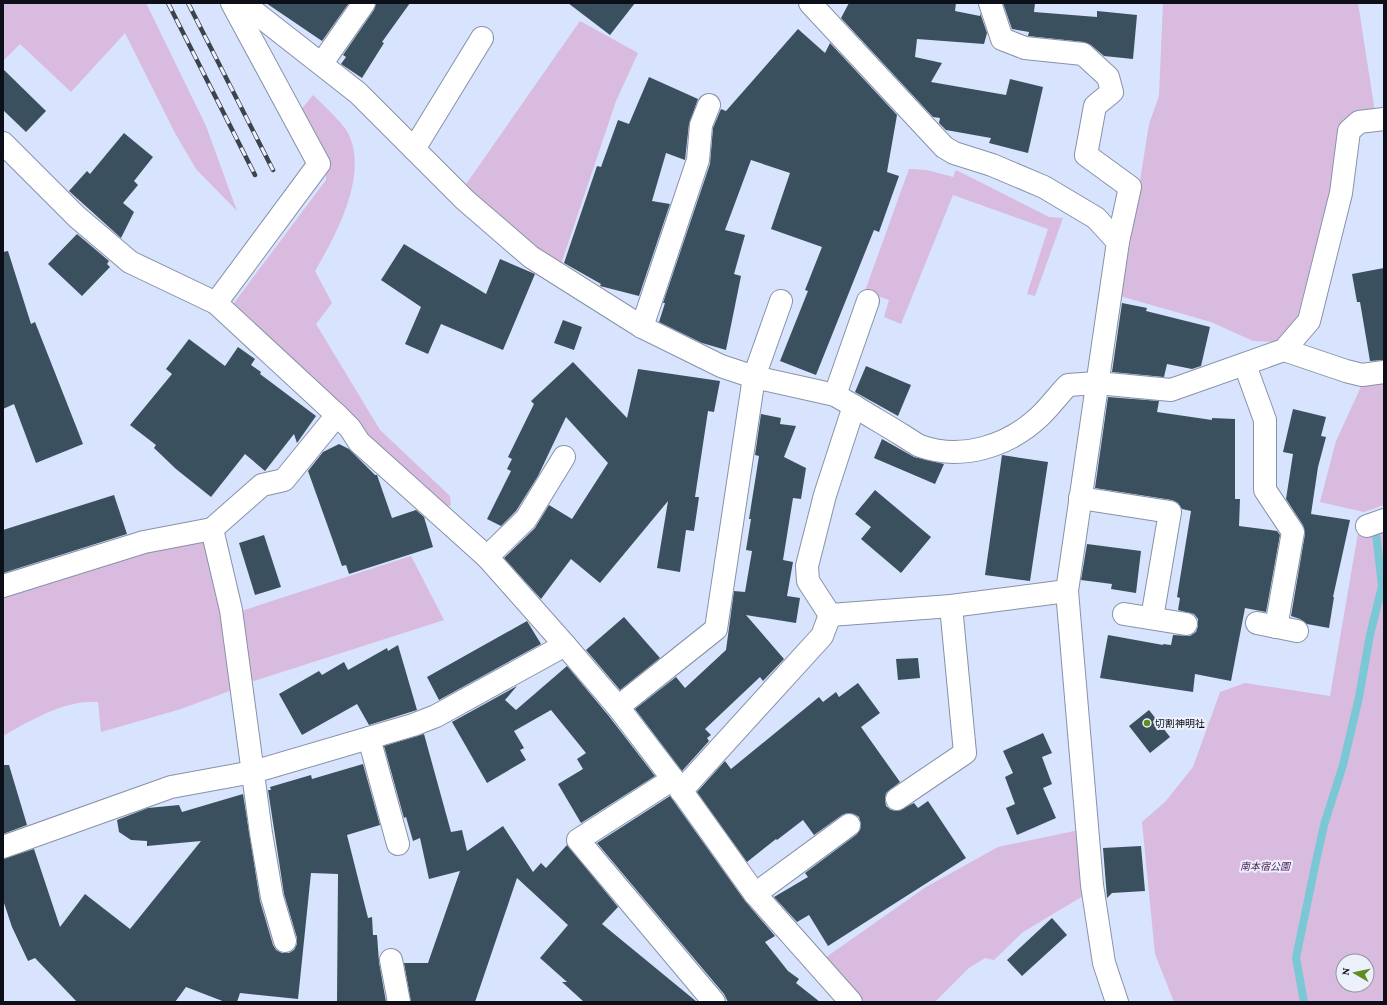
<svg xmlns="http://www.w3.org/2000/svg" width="1387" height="1005" font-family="'Crimson Pro','Noto Sans JP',serif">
	<rect width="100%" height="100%" fill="#d8e3fd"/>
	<g fill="#d8bbde" fill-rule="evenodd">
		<path d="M3 3H146L206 126 237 211 196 169 175 133 125 33 71 92 20 44 3 61Z"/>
		<path d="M1163 3H1358L1375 112 1352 114 1332 181 1298 315 1287 333 1276 342 1253 341 1211 322 1120 296 1130 244 1149 124 1159 96Z"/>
		<path d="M580 21 638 53 616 101 559 270 462 190Z"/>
		<path d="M313 95C322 104 343 123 348 133 369 175 336 235 315 271L332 303 316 324 380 430 450 496 451 505 442 509 231 307 326 180V158L300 111Z"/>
		<path d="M909 169 927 170 953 177 956 170 1049 217 1063 218 1035 296 1027 294 1048 229 953 195 901 324 884 317 889 300 865 291Z"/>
		<path d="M1384 375V505L1364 512 1320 502 1336 441 1365 378Z"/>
		<path d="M1384 523V1002H1174L1155 954 1142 822 1165 802 1193 767 1220 692 1245 683 1330 696 1358 533ZM1343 961H1367V985H1343Z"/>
		<path d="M201 535 216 576 235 689 181 709 101 732 98 702C64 700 32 720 3 736V595Z"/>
		<path d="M411 556 444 620 254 681 243 674 235 613Z"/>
		<path d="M1079 830 1088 893 1023 932 994 960 985 958 969 968 935 1002H861L822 960 926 887 998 847Z"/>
	</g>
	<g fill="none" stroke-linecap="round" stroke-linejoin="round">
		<path stroke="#7ac7d6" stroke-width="8" d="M1304 1002 1296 958 1315 866 1324 825 1343 765 1359 697 1370 635 1382 586 1375 524"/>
	</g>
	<g fill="#3a505f">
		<path d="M266 3H349L322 41Z"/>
		<path d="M376 3H410L382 42 384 43 362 78 341 64 346 57 343 55 374 10Z"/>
		<path d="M568 3H635L610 35Z"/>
		<path d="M849 3H956L955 11 980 16V13L987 33 984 44 917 39 915 57 942 63 931 82 1006 95 1010 79 1043 87 1028 153 989 143 991 138 946 130 939 123 940 118 933 117 841 18Z"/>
		<path d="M1003 3H1035L1034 12 1097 17V11L1137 15 1133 59 1104 56 1091 45 1084 42 1028 36 1029 32 1012 29Z"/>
		<path d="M798 29 825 53 830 43 897 115 887 172 899 176 879 232 874 230 816 375 780 361 808 291 805 290 822 247 771 229 790 173 751 160 725 230 745 235 734 274 741 276 726 350 702 343 659 322 665 303H663L710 164 713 128 721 109 726 111Z"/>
		<path d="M3 69 46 111 26 132 3 110Z"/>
		<path d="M649 77 698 99 689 124 685 160 666 153 652 201 670 204 639 296 600 286 601 284 564 263 597 166 601 167 618 120 629 124Z"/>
		<path d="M124 133 153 157 134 181 138 185 123 203 134 212 121 238 69 191 87 171 90 174Z"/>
		<path d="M77 234 109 261 107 264 110 267 82 296 48 264Z"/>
		<path d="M404 244 486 294 500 259 535 274 503 350 441 324 428 354 405 344 421 307 381 280Z"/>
		<path d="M8 251 31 324 35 322 83 444 36 463 14 404 3 409V252Z"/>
		<path d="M1384 268V360L1370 361 1360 302H1357L1352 274Z"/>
		<path d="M1122 303 1147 308 1146 311 1210 327 1201 366 1192 369 1167 364 1164 377 1112 372Z"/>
		<path d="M563 320 582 327 574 350 554 343Z"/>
		<path d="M189 339 225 366 238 347 255 359 251 365 261 372 260 374 316 416 297 443 294 434 265 471 245 454 211 497 176 469 154 448 156 445 130 425 172 374 166 369Z"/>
		<path d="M573 362 627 418 638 369 720 381 714 412 708 411 695 497H699L694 531 686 530 680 572 657 568 668 501 600 583 571 559 541 599 504 558 535 528 549 505 572 519 608 463 566 417 538 476 516 511 501 526 487 519 511 471 507 469 512 459 508 457 534 404 531 401Z"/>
		<path d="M866 366 911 385 898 416 855 392Z"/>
		<path d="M1108 397 1159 401 1157 412 1212 420V418L1235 419V499H1240L1239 526 1277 531 1280 535 1266 612 1245 608 1231 681 1195 674 1193 692 1100 678 1108 635 1163 645V644L1171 645 1173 635 1190 636 1196 632 1198 626V619L1194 614 1178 610 1180 598 1177 597 1191 511 1182 509 1178 503 1172 500 1095 488Z"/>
		<path d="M1293 409 1326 417 1321 436 1326 437 1318 467 1311 514 1350 520 1333 597H1334L1329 628 1307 624 1300 619 1291 616 1305 534 1303 525 1286 499 1293 454 1283 452Z"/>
		<path d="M761 414 781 418 780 424 796 426 784 457 806 468 801 499 793 498 783 560 793 562 787 596 800 598 796 623 746 615 784 659 763 681 760 677 705 729 711 735 707 738 709 741 682 771 635 709 676 677 685 688 726 650 734 591 745 592 752 551 746 550 751 519H749L759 456 755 455Z"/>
		<path d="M882 439 914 457 944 464 935 484 874 458Z"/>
		<path d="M339 444 349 449 375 475H377L392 518 416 510 424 517 433 547 349 574 346 565 342 566 308 471 323 452Z"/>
		<path d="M1002 455 1048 462 1030 581 985 575Z"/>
		<path d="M875 490 931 537 901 573 861 539 871 527 855 514Z"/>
		<path d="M114 495 127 534 3 573V530Z"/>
		<path d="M264 535 281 587 255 595 239 543Z"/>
		<path d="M1087 544 1141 551 1136 593 1111 589 1112 584 1081 580Z"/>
		<path d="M624 617 660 658 620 690 586 650Z"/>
		<path d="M527 621 541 644 439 700 427 677Z"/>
		<path d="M398 645 417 710 369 725 357 704 302 735 279 694 319 671 322 675 344 662 348 670 387 648 388 651Z"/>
		<path d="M918 658 920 678 898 680 896 659Z"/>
		<path d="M567 666 608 715 655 776 581 823 558 784 583 769 577 759 586 753 551 710 514 731 524 748 520 750 526 760 487 783 452 722 517 686 505 700 516 710Z"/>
		<path d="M858 683 880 713 861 727 900 782 886 793 885 800 886 806 891 810 898 811 914 803 918 808 928 801 966 858 828 946 809 915 797 922 774 897 808 877 805 873 856 835 860 830 861 824 859 817 854 814 848 813 842 815 814 835 803 820 777 840 776 839 747 862 697 792 725 761 731 769 819 697 823 702 836 692 839 697Z"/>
		<path d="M1149 710 1170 737 1150 753 1129 726Z"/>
		<path d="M1043 733 1052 753 1042 757 1052 784 1043 788 1056 818 1017 835 1006 808 1015 804 1005 777 1013 773 1003 751Z"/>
		<path d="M424 734 451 832 462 830 467 851 503 826 533 872 541 863 546 868 567 845 618 907 602 924 697 1002H584L562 982H567L540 958 568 925 517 878 475 1002H411L404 963H428L460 871 429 879 420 838 413 841 406 817 404 818 384 746Z"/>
		<path d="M363 764 380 825 347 835 368 918 372 917 373 935H377L379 962 386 1002H337L338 874 311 873 298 999 240 993 237 1002H225L186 987 175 1002H77L35 958 28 961 12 927 3 900V859L34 849 60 927 85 894 130 929 201 841 147 846V841L131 840 119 832 117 820 148 808 179 805 182 812 243 794 260 901 273 945 276 950 282 953H289L294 950 297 944V938L284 894 268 790H271L270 787 311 775 312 779Z"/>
		<path d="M3 765H9L27 825 3 834Z"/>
		<path d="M670 796 745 901 775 936 765 942 788 971 799 979 796 983 820 1002H728L724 994 597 843Z"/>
		<path d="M1141 846 1145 891 1112 893 1107 898 1103 848Z"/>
		<path d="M1052 918 1067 935 1022 976 1007 960Z"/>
	</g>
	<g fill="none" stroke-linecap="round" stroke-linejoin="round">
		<defs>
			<g id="minor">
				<path d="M243 3 358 93 465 200 531 257 642 327 721 366 754 377 835 395 854 406 825 495 807 566 808 581 830 615"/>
				<path d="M810 3 944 147 954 153 992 165 1044 187 1096 218 1118 242 1067 591 1092 885 1104 963 1117 1002"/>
				<path d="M990 3 1002 39 1025 48 1083 54 1108 77 1112 92 1095 106 1086 155 1130 187 1118 242"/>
				<path d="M322 63 364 3"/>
				<path d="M3 143 77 217 130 262 216 303 337 415 350 428 359 442 487 557 565 645 618 707 673 779 755 894 851 1002"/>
				<path d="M414 149 482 38"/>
				<path d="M216 303 319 164 232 3"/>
				<path d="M642 327 698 160 701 125 709 105"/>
				<path d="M1284 350 1346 371 1362 375 1384 372"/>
				<path d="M1245 365 1265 420V490L1293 532 1276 627"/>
				<path d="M835 395 868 301"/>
				<path d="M854 406C870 416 886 425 902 435 907 438 914 443 920 446 962 461 1008 446 1039 417 1050 407 1058 395 1068 385L1097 383 1171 390 1284 350 1309 321 1341 193 1349 131 1359 122 1384 119"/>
				<path d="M1080 498 1170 512 1152 618"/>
				<path d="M1367 526 1384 520"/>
				<path d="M212 529 231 610 261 833 272 897 285 941"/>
				<path d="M487 557 526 519 564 457"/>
				<path d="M3 586 144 542 212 529 262 485 284 480 337 415"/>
				<path d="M1124 614 1186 624"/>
				<path d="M830 615 951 606 1067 591"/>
				<path d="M1257 623 1297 631"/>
				<path d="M618 707 716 629 754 377 781 301"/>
				<path d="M369 738 398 844"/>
				<path d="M673 779 578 840 714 1002"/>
				<path d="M681 791 822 636 830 615"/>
				<path d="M897 799 965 753 951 606"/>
				<path d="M3 847 171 787 253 772 413 725 436 716 565 645"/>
				<path d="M755 894 849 825"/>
				<path d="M391 960 399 1002"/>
			</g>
		</defs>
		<use href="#minor" stroke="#8792a9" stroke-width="24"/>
		<use href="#minor" stroke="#fff" stroke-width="22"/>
		<defs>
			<g id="rail">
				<path d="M168 3 255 175"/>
				<path d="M188 3 273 170"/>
			</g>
		</defs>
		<use href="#rail" stroke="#3d424f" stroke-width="4.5"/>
		<use href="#rail" stroke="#ecf0fb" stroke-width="3" stroke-dasharray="9" stroke-linecap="butt"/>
	</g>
	<circle fill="#608d1e" stroke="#ecf0fb" stroke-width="1.5" cx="1147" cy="723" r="4"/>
	<g text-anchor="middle" stroke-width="4" stroke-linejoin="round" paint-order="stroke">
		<g font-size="10" fill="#0c0f18" stroke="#ecf0fb" text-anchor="start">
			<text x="1155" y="727">切割神明社</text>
		</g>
		<g font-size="10" font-style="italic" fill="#4e1f58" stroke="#ecf0fb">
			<text x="1265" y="870">南本宿公園</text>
		</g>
	</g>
	<rect width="1387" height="1005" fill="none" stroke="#0c0f18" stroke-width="8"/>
	<g transform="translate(1355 973) rotate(279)"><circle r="19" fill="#ecf0fb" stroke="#9296a0"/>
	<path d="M0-3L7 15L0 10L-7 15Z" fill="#608d1e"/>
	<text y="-6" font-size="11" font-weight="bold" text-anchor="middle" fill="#0c0f18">N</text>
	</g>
</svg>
